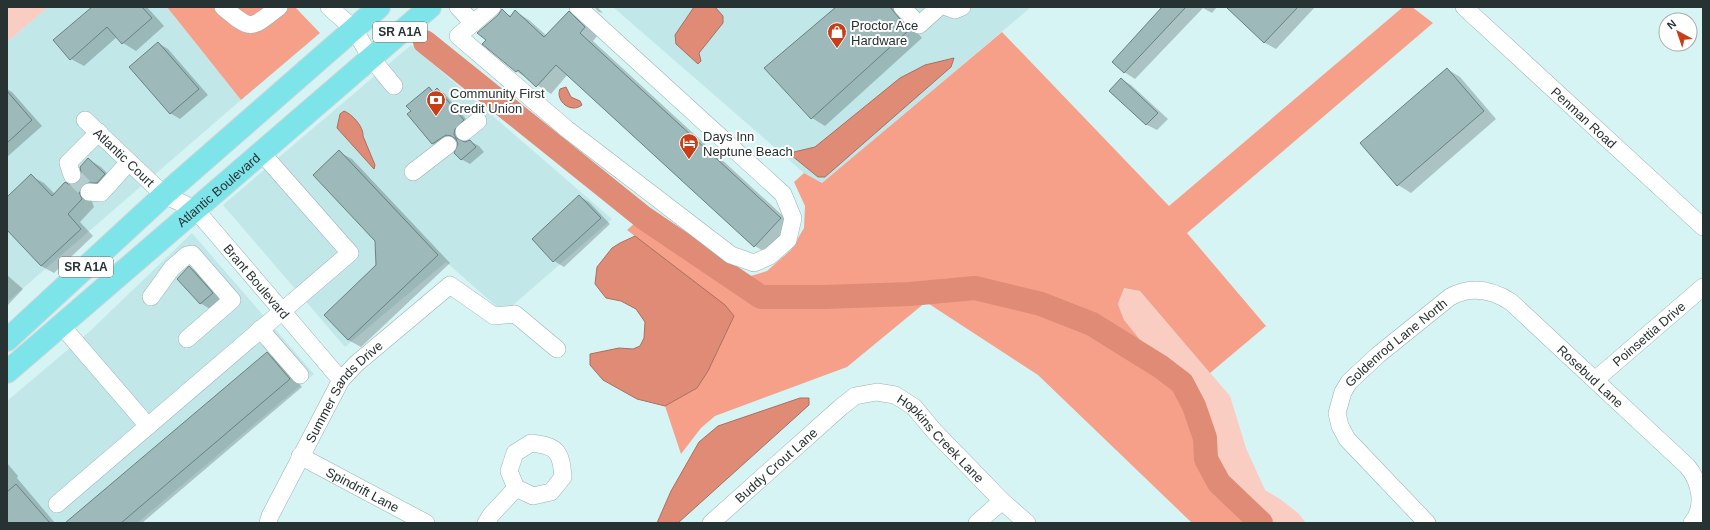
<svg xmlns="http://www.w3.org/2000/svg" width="1710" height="530" font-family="Arial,sans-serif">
	<rect width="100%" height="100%" fill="#d7f4f5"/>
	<g fill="#c2e7e8">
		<path d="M48 7H167L241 100 7 302V42Z"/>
		<path d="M613 7H1031L822 183 804 173Z"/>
		<path d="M411 45 612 219 512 306H496L446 262 345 347 223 205Z"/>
		<path d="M192 233 314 374 137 523H7V401L90 331Z"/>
	</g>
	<g fill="#facdc2">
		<path d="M7 7H48L7 42Z"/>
		<path d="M1124 288 1140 291 1230 396 1246 448 1265 490 1280 499 1298 513 1306 523H1254L1228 498 1208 475 1199 443 1124 320 1118 304Z"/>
	</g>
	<g fill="#f6a08a">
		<path d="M167 7H295L320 33 241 100Z"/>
		<path d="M1403 7H1412L1433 23 1187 233 1266 326 1210 373 1140 291 1124 288 1118 304 1124 320 1165 371 1199 443 1208 475 1228 498 1254 523H1192L1038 375 926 302 847 367 715 416 701 428 681 454 665 406 697 388 708 371 734 316 724 305 627 230 646 213 744 278 767 271 791 250 804 228 805 206 794 182 804 173 822 183 1002 32 1169 206Z"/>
	</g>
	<g fill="#df8b75" stroke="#a87061">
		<path d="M694 7H715L723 16V23L699 53 701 61 698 64 676 44 675 35Z"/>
		<path d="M954 58 951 67 825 177H818L791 155 789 150 794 152 815 147 900 78 925 65Z"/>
		<path d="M566 87 571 97 580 101 582 105C571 114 555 101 560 89Z"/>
		<path d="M344 111C352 114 364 127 363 136L375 165 374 169 337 128 340 114Z"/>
		<path d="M635 236 725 305 734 316 708 371 697 388 665 406 637 399 603 380 590 365V354L619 348 633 349 640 346 644 338 645 322 636 309 621 301 606 298 595 284 597 267 612 248 620 243Z"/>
		<path d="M800 398H809V405L678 523H657L671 491 699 442 718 426Z"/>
	</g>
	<g fill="#0003">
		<path d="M93 7H147L164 26 136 51 123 43 117 37 84 66 71 59Z"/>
		<path d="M594 7H597L603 13 599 12Z"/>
		<path d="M837 7H895L922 38 825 126 812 118Z"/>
		<path d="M1164 7H1217L1212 13 1203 8 1135 79 1124 72Z"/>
		<path d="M1228 7H1315L1276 49 1265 43Z"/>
		<path d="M502 11 511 16 516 12 529 20 547 36 569 12 583 20 598 35 593 41 794 226 768 254 755 246 568 74 551 94 516 71 487 40Z"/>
		<path d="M158 43 168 49 208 95 180 119 170 113Z"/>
		<path d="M1447 69 1460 77 1496 119 1411 193 1398 185Z"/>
		<path d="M1121 79 1131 85 1168 119 1157 130 1147 125 1111 91Z"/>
		<path d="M429 88 434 91 437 89 445 94 471 125 462 139 464 142 470 141 479 146 484 152 470 164 461 159 457 140 441 148 433 144 408 114Z"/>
		<path d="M7 89 12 92 42 126 7 157Z"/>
		<path d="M339 152 352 159 450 263 361 347 348 340 377 266 376 241Z"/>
		<path d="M88 159 101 167 116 182 91 199 94 207 80 222 93 236 54 273 41 266 7 229V198L31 176 44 183 55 194 69 186 76 185 83 178Z"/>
		<path d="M579 196 589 202 610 224 564 267 554 261Z"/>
		<path d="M190 267 199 273 222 299 210 309 200 303Z"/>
		<path d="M7 275 23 289 7 306Z"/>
		<path d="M267 354 280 361 302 387 142 523H66Z"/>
		<path d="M7 463 18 476 17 478 55 523H7Z"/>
	</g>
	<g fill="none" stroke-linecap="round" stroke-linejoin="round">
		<path stroke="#df8b75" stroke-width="24" d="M425 42 644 218 761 297H824L910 294 975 288 1041 304 1092 324 1161 367 1182 383 1194 406 1205 438 1206 459 1219 483 1261 523"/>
	</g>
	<g fill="#9eb9ba" stroke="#688282">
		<path d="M92 7H142L152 18 122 44 107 27 70 60 53 40Z"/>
		<path d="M836 7H890L909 30 811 119 764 68Z"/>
		<path d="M1162 7H1186L1124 73 1112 62Z"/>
		<path d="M1226 7H1298L1264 43Z"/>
		<path d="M502 9 510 17 515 10 544 37 569 11 585 27 580 33 781 218 754 247 556 65 536 87 518 70 516 72 482 44 486 40 477 33 498 15Z"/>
		<path d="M158 42 199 89 170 114 129 67Z"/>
		<path d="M1447 68 1484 111 1397 186 1360 143Z"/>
		<path d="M1121 78 1158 113 1146 125 1109 91Z"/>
		<path d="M429 87 433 92 437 88 464 120 455 129 454 134 456 138 465 142 470 140 476 147 461 160 454 153 458 144 456 139 451 136 446 135 432 144 407 114 411 111 406 106Z"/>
		<path d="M7 91 32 120 7 143Z"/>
		<path d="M339 150 438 255 348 340 324 315 376 265 375 241 313 175Z"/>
		<path d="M88 158 105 174 97 183H85L81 186 79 192 82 199 68 214 81 229 41 266 7 230V197L31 174 52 196 65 182 70 185 79 182 82 177 80 167Z"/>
		<path d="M579 195 601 218 553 262 532 239Z"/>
		<path d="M189 266 213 293 200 304 177 279Z"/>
		<path d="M267 352 290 379 121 523H65Z"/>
		<path d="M16 484 50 523H7V492Z"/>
	</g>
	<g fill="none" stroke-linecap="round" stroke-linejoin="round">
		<path stroke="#b4cdce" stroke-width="17" stroke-dasharray="17 8" stroke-linecap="butt" d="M72 175 89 192"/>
		<defs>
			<g id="minor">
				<path d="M223 7C252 31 249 30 279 7"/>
				<path d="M329 7 354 29 371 58 394 86"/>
				<path d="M458 7 473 23"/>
				<path d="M492 7 458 36 568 130 731 255 754 263 770 256 788 240 793 218 783 194 578 7"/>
				<path d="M902 7 919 25 939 7"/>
				<path d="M947 7 955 10 962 7"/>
				<path id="s1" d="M1464 7 1703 227"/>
				<path id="s2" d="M85 120 164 195 195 209 341 380"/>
				<path d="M464 132 478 121"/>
				<path d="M413 172 448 145"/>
				<path d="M72 175 68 163 99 132"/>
				<path d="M89 192 101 193 129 162"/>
				<path d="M151 297 172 268 187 255 192 254 232 300 187 339"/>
				<path d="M61 325 148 426"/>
				<path d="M260 329 300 375"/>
				<path id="s3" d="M1595 380 1703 287"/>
				<path d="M531 443C557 446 561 451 563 477L551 492 533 496 516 488 509 471 515 453Z"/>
				<path id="s4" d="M300 456 426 523"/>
				<path d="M57 504 350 253 261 152"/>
				<path id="s5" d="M268 523 270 516 341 380 356 364 450 285 494 316 515 314 557 349"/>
				<path d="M486 523 491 515 516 488"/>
				<path id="s6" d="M711 523 841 407 855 396 877 392 895 395 914 407 934 431 1002 501 1027 523"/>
				<path d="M977 523 1002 501"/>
				<path id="s7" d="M1427 523 1347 439 1340 426 1337 413 1343 392 1349 382 1378 355 1450 297C1470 286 1491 289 1511 302L1687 466C1700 481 1706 506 1692 523"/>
			</g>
			<g id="highway">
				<path d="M7 340 164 195 379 7"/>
				<path id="s8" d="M7 372 430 7"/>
			</g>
		</defs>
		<use href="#minor" stroke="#98b3b4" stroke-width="18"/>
		<use href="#highway" stroke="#d4d6d6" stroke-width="24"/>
		<use href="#minor" stroke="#fff" stroke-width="17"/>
		<use href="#highway" stroke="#7de5e9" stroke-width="22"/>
	</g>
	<defs>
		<symbol id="shop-pin" viewBox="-11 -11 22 30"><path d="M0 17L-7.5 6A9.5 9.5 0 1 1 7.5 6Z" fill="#c73e18" stroke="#fff"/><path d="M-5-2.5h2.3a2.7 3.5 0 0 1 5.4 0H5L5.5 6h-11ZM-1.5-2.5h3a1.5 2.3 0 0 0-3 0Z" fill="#fff"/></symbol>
		<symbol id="bank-pin" viewBox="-11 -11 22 30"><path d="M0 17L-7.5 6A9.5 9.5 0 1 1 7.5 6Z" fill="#c73e18" stroke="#fff"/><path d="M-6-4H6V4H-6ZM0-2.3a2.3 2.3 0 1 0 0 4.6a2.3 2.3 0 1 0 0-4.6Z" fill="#fff"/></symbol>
		<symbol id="hotel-pin" viewBox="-11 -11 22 30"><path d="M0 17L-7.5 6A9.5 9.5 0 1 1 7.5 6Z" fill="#c73e18" stroke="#fff"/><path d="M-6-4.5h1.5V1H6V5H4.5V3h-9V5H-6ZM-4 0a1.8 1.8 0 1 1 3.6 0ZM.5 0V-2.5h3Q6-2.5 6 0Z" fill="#fff"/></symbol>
	</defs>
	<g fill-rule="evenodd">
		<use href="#shop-pin" x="826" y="21" width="22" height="30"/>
		<use href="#bank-pin" x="425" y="89" width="22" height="30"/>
		<use href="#hotel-pin" x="678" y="132" width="22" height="30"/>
	</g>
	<g text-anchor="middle" stroke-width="4" stroke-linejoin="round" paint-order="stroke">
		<g fill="#fff" stroke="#687070" stroke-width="1">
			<rect x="373" y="22" width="54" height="20" rx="3"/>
			<rect x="59" y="257" width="54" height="20" rx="3"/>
		</g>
		<g font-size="12" font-weight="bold" fill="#273232">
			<text x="400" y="36">SR A1A</text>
			<text x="86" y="271">SR A1A</text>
		</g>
		<g font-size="13" fill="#273232" stroke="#fff" text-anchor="start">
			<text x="851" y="30">Proctor Ace<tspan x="851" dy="15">Hardware</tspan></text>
			<text x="450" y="98">Community First<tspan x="450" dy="15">Credit Union</tspan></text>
			<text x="703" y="141">Days Inn<tspan x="703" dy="15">Neptune Beach</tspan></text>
		</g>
		<g font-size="13" fill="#273232" stroke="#fff">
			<text dy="5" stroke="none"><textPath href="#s1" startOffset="163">Penman Road</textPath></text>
			<text dy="5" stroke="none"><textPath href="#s2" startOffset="54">Atlantic Court</textPath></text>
			<text dy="5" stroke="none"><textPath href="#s8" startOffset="279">Atlantic Boulevard</textPath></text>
			<text dy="5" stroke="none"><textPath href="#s2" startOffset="238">Brant Boulevard</textPath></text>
			<text dy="5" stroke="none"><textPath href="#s3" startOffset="71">Poinsettia Drive</textPath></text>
			<text dy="5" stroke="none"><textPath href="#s7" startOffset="239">Goldenrod Lane North</textPath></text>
			<text dy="5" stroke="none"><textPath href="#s7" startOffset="483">Rosebud Lane</textPath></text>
			<text dy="5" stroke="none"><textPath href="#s5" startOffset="153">Summer Sands Drive</textPath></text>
			<text dy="5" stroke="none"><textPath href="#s6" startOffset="296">Hopkins Creek Lane</textPath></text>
			<text dy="5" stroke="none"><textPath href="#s6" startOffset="87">Buddy Crout Lane</textPath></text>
			<text dy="5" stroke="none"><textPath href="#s4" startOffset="71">Spindrift Lane</textPath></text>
		</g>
	</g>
	<rect width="1710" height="530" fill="none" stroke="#273232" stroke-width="16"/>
	<g transform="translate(1678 32) rotate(320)"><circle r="19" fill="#ffffff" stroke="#a9adad"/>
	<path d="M0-3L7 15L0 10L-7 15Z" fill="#c73e18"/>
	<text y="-6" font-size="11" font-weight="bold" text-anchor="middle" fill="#273232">N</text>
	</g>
</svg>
